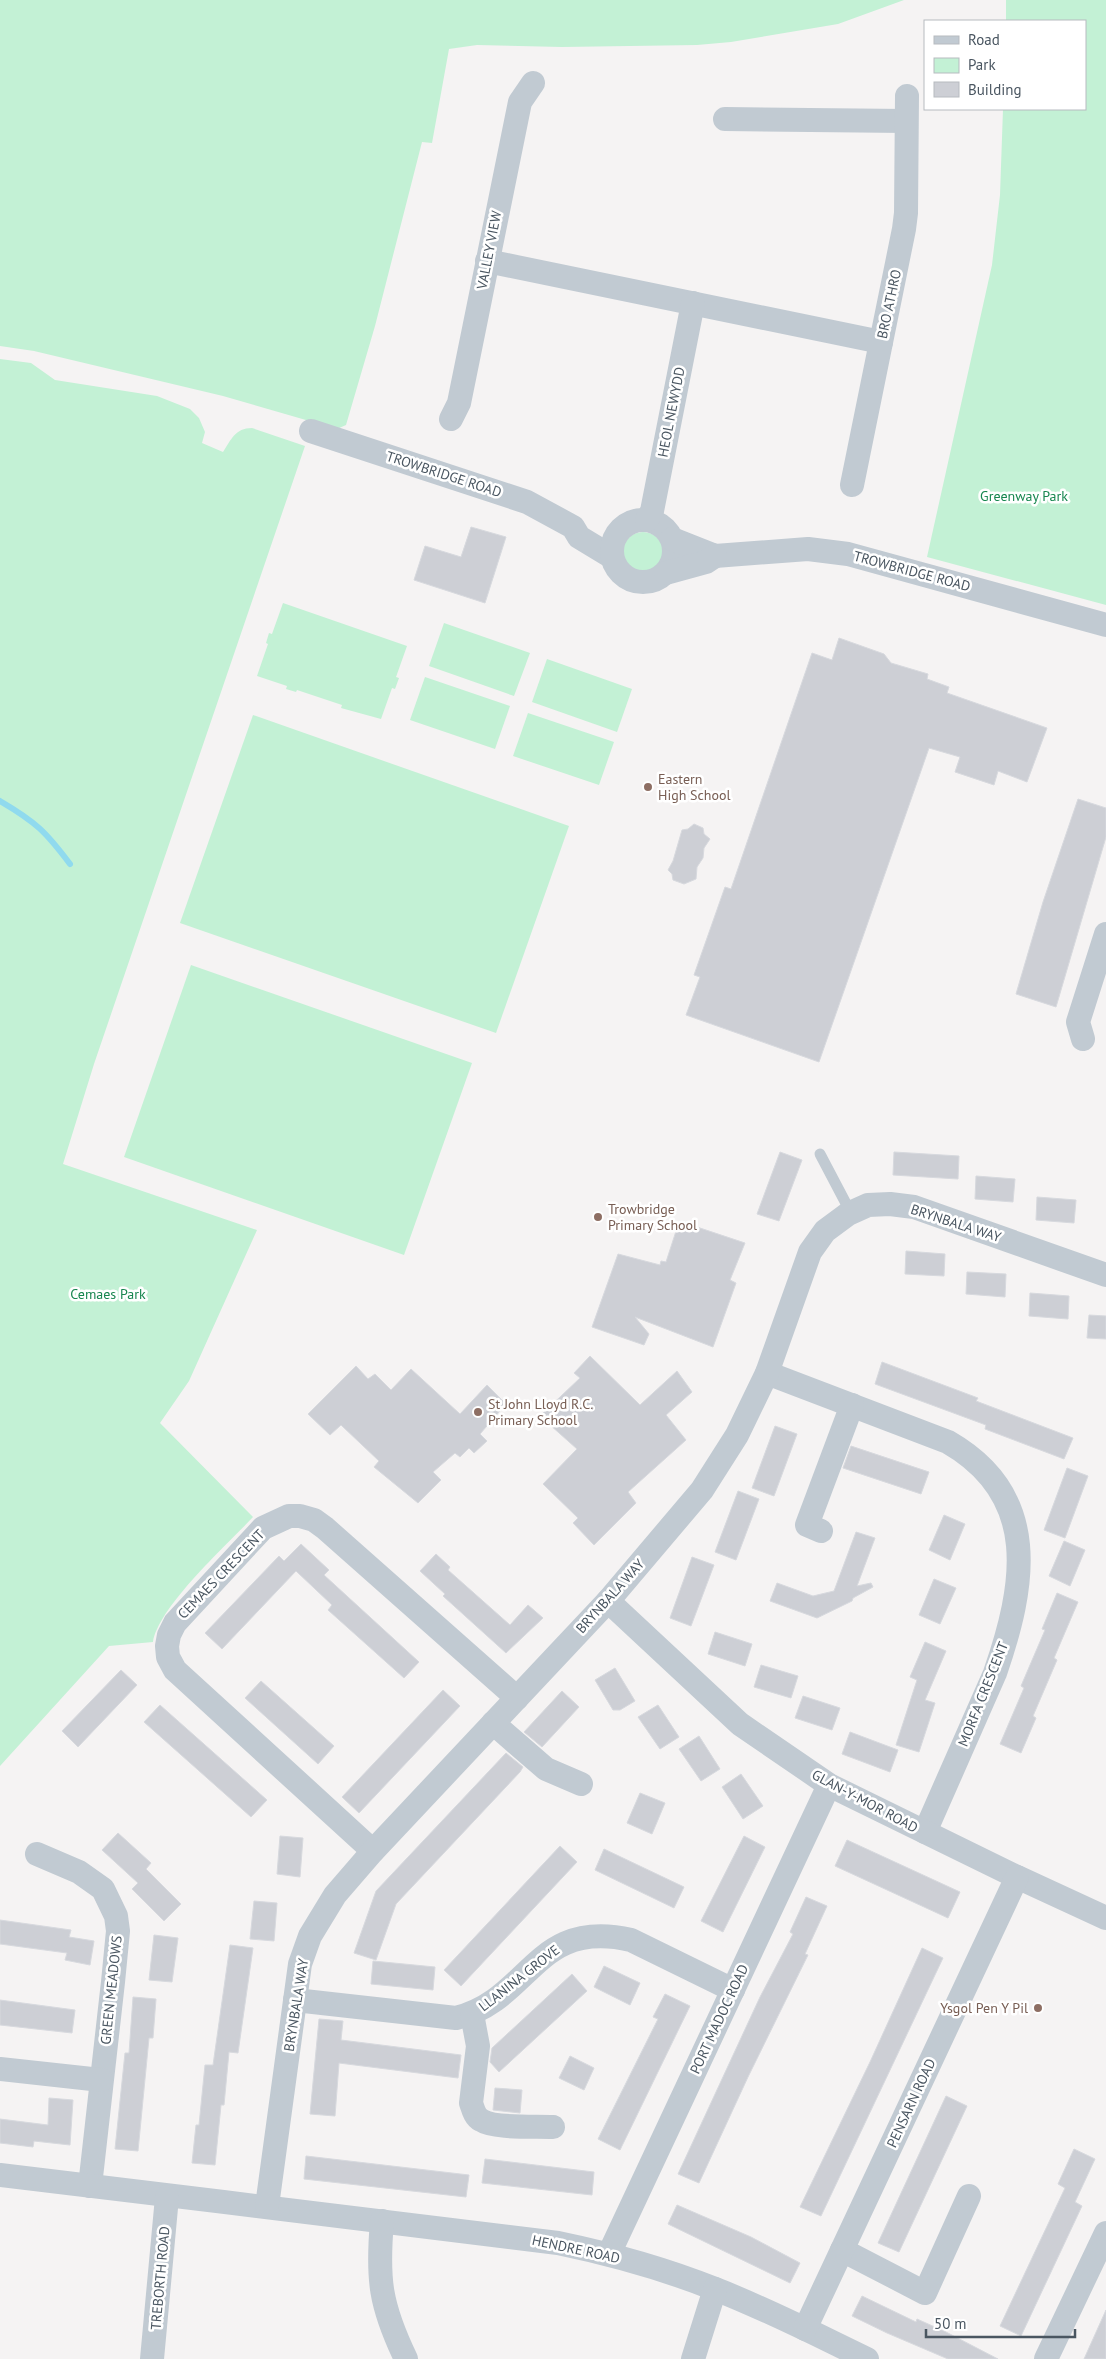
<svg xmlns="http://www.w3.org/2000/svg" width="1106" height="2359" font-family="'PT Sans',sans-serif">
	<rect width="100%" height="100%" fill="#f5f3f3"/>
	<g fill="#c3f1d5">
		<path d="M0 0H904L838 24 731 42 697 45 562 47 477 45 449 49 432 143 422 142 375 326 346 425 337 429 223 396 34 351 0 346Z"/>
		<path d="M1006 0H1106V605L927 557 992 265 1000 195 1003 109H1085V21H1006Z"/>
		<path d="M0 359 31 363 55 380 157 396 190 409 199 418 205 432 202 443 223 452C231 440 235 428 252 428L305 446 94 1064 63 1164 257 1230 189 1381 160 1423 253 1517C226 1546 159 1606 153 1642L109 1646 0 1766Z"/>
		<circle cx="643" cy="552" r="20"/>
		<path d="M283 603 407 646 396 677 399 678 395 689 392 688 381 719 341 708 342 705 297 690 296 692 286 689 287 686 257 676 268 644 266 643 269 633 272 634Z"/>
		<path d="M444 623 530 653 514 696 429 666Z"/>
		<path d="M547 659 632 689 617 732 532 702Z"/>
		<path d="M425 677 510 706 495 749 410 720Z"/>
		<path d="M528 713 614 742 599 785 513 756Z"/>
		<path d="M253 715 569 826 496 1033 180 923Z"/>
		<path d="M191 965 472 1063 404 1255 124 1157Z"/>
	</g>
	<g fill="none" stroke-linecap="round" stroke-linejoin="round">
		<path stroke="#90daee" stroke-width="6" d="M0 801C36 822 46 832 70 864"/>
	</g>
	<g fill="#cdcfd5" stroke="#d7d9de">
		<path d="M471 527 506 537 485 603 414 580 425 546 461 557Z"/>
		<path d="M839 638 884 654 891 663 928 674 927 679 949 687 947 693 1047 728 1027 782 998 771 994 785 955 772 960 757 929 748 819 1062 686 1015 700 977 694 975 725 887 731 889 812 653 832 660Z"/>
		<path d="M1078 799 1106 808V837L1056 1007 1016 994 1043 902Z"/>
		<path d="M694 824 703 828 704 834 710 839 704 848 703 858 697 867 696 879 684 884 673 880 672 874 668 870 673 861 682 830 688 829Z"/>
		<path d="M780 1152 802 1160 779 1221 757 1214Z"/>
		<path d="M894 1152 959 1156 958 1179 893 1175Z"/>
		<path d="M976 1176 1015 1179 1013 1202 975 1199Z"/>
		<path d="M1037 1197 1076 1200 1074 1223 1036 1220Z"/>
		<path d="M678 1225 690 1229 691 1225 745 1243 730 1280 736 1283 713 1347 635 1317 649 1334 644 1345 592 1327 618 1254 660 1265 661 1261 666 1262Z"/>
		<path d="M906 1251 945 1254 944 1276 905 1274Z"/>
		<path d="M967 1272 1006 1274 1005 1297 966 1294Z"/>
		<path d="M1030 1293 1069 1296 1068 1319 1029 1316Z"/>
		<path d="M1089 1315 1106 1316V1339L1087 1338Z"/>
		<path d="M590 1356 640 1405 677 1371 692 1392 666 1415 686 1440 628 1492 636 1503 594 1545 573 1523 578 1518 543 1484 577 1449 540 1416 580 1378 574 1373Z"/>
		<path d="M882 1362 978 1398 976 1401 1073 1438 1064 1459 985 1429 986 1425 875 1384Z"/>
		<path d="M356 1366 368 1379 375 1374 391 1390 411 1369 460 1414 487 1385 506 1404 480 1434 487 1441 474 1453 469 1448 460 1457 455 1453 433 1472 441 1480 418 1503 374 1467 379 1461 341 1425 330 1435 308 1414Z"/>
		<path d="M775 1426 797 1434 774 1496 752 1488Z"/>
		<path d="M851 1446 929 1472 921 1494 843 1468Z"/>
		<path d="M1067 1468 1088 1476 1065 1538 1044 1530Z"/>
		<path d="M738 1491 759 1499 736 1560 715 1552Z"/>
		<path d="M944 1515 965 1524 950 1560 929 1550Z"/>
		<path d="M856 1532 875 1538 857 1586 871 1583 873 1587 853 1598 852 1601 817 1618 770 1601 777 1583 813 1596 834 1591Z"/>
		<path d="M1064 1541 1085 1550 1070 1586 1049 1576Z"/>
		<path d="M301 1544 329 1570 324 1575 419 1662 404 1678 328 1610 332 1605 296 1571 222 1649 205 1633 279 1556 284 1561Z"/>
		<path d="M436 1554 450 1567 448 1570 510 1625 528 1605 543 1618 506 1653 443 1596 445 1594 420 1571Z"/>
		<path d="M692 1557 714 1565 691 1626 670 1618Z"/>
		<path d="M934 1579 956 1588 940 1624 919 1615Z"/>
		<path d="M1057 1593 1078 1602 1054 1658 1057 1660 1033 1716 1036 1718 1021 1753 1000 1744 1024 1688 1021 1686 1045 1630 1042 1629Z"/>
		<path d="M715 1632 752 1644 745 1666 708 1654Z"/>
		<path d="M925 1642 946 1651 925 1700 935 1703 919 1752 896 1745 917 1680 910 1677Z"/>
		<path d="M761 1665 798 1676 791 1698 754 1687Z"/>
		<path d="M615 1668 635 1701 620 1710H613L595 1680Z"/>
		<path d="M121 1670 137 1685 78 1747 62 1731Z"/>
		<path d="M261 1681 334 1746 318 1764 245 1698Z"/>
		<path d="M443 1690 460 1706 359 1813 342 1797Z"/>
		<path d="M562 1691 579 1707 542 1747 524 1732Z"/>
		<path d="M803 1696 840 1708 832 1730 795 1718Z"/>
		<path d="M160 1705 267 1800 251 1817 144 1722Z"/>
		<path d="M658 1705 679 1737 660 1749 638 1717Z"/>
		<path d="M850 1732 898 1750 890 1772 842 1754Z"/>
		<path d="M699 1736 720 1769 701 1781 679 1749Z"/>
		<path d="M506 1753 523 1767 520 1772 396 1904 376 1960 354 1953 376 1891Z"/>
		<path d="M741 1774 763 1806 743 1819 722 1787Z"/>
		<path d="M640 1793 665 1803 652 1834 627 1823Z"/>
		<path d="M118 1833 151 1863 146 1869 181 1904 164 1921 132 1889 138 1883 102 1850Z"/>
		<path d="M280 1836 303 1838 300 1877 277 1874Z"/>
		<path d="M744 1836 765 1847 723 1932 701 1921Z"/>
		<path d="M847 1840 960 1892 948 1918 835 1866Z"/>
		<path d="M560 1846 577 1862 461 1986 444 1970Z"/>
		<path d="M604 1849 684 1887 674 1908 595 1870Z"/>
		<path d="M806 1897 827 1906 805 1954 808 1955 748 2077 699 2183 678 2174 760 1997 793 1934 790 1932Z"/>
		<path d="M254 1901 277 1903 274 1941 250 1939Z"/>
		<path d="M0 1920 71 1930 69 1937 94 1941 90 1965 65 1960 67 1953 0 1944Z"/>
		<path d="M154 1935 178 1938 172 1982 149 1980Z"/>
		<path d="M230 1945 253 1948 238 2053 229 2052 224 2105H221L215 2165 192 2163 196 2125H199L205 2065H213Z"/>
		<path d="M922 1948 943 1958 821 2216 800 2207 870 2062Z"/>
		<path d="M373 1961 435 1967 433 1990 371 1984Z"/>
		<path d="M604 1966 640 1983 630 2005 594 1987Z"/>
		<path d="M572 1974 587 1991 499 2072 490 2062 492 2048Z"/>
		<path d="M665 1994 690 2006 620 2150 598 2139 658 2019 653 2017Z"/>
		<path d="M133 1997 156 1999 153 2038H149L138 2151 115 2149 125 2053H129Z"/>
		<path d="M0 2000 75 2010 72 2033 0 2025Z"/>
		<path d="M319 2019 343 2021 341 2040 461 2055 458 2078 339 2063 335 2116 310 2114Z"/>
		<path d="M570 2056 594 2068 584 2090 559 2078Z"/>
		<path d="M495 2088 522 2090 520 2113 493 2110Z"/>
		<path d="M946 2096 967 2106 899 2252 878 2243Z"/>
		<path d="M49 2098 73 2100 70 2145 34 2141 33 2147 0 2143V2119L48 2125Z"/>
		<path d="M1074 2149 1095 2159 1075 2202 1082 2206 1021 2336 1000 2326 1065 2188 1058 2184Z"/>
		<path d="M306 2156 469 2175 466 2197 304 2179Z"/>
		<path d="M485 2159 594 2172 592 2195 482 2183Z"/>
		<path d="M677 2205 751 2237 800 2263 790 2283 668 2224Z"/>
		<path d="M862 2296 916 2322 917 2319 946 2332 998 2359H948L887 2333 852 2316Z"/>
		<path d="M1106 2310V2359H1084Z"/>
	</g>
	<g fill="none" stroke-linecap="round" stroke-linejoin="round">
		<path stroke="#c1cad2" stroke-width="11" d="M820 1154 851 1213"/>
		<g stroke="#c1cad2" stroke-width="24">
			<path d="M725 119 906 121"/>
			<path d="M487 261 881 342"/>
			<path d="M451 419 459 403 520 102 533 83"/>
			<path d="M311 431 527 502 573 527 579 537 612 557"/>
			<path d="M852 485 904 229 906 213 907 96"/>
			<circle cx="643" cy="551" r="31"/>
			<path d="M647 520 652 511 693 303"/>
			<path d="M672 539 715 556 808 549 848 554 1106 625"/>
			<path d="M666 573 706 562 715 556"/>
			<path d="M1083 1039 1078 1022 1106 934"/>
			<path d="M767 1373 948 1442C1042 1496 1025 1586 995 1673L925 1832"/>
			<path d="M821 1531 807 1525 852 1405"/>
			<path d="M608 1601 740 1724 829 1785 1017 1877 1106 1918"/>
			<path d="M493 1723 546 1769 581 1784"/>
			<path d="M373 1851 175 1670 168 1657 167 1646 169 1635 175 1623 263 1528 289 1516H300L314 1520 325 1528 517 1698"/>
			<path d="M37 1854 79 1872 103 1889 116 1916 118 1931 113 1982 90 2186"/>
			<path d="M295 2000 456 2018C532 1999 534 1918 631 1940L733 1990"/>
			<path d="M472 2014 478 2046 471 2103C473 2109 475 2117 481 2120 494 2129 536 2126 553 2127"/>
			<path d="M0 2069 101 2080"/>
			<path d="M0 2175C186 2198 372 2219 558 2243 611 2254 665 2269 715 2289 767 2309 817 2335 867 2359"/>
			<path d="M267 2206 300 1964 310 1936 335 1895 373 1851 608 1601 702 1490 737 1435 767 1373 810 1252 825 1231 848 1214 868 1205 890 1204 914 1207 1106 1275"/>
			<path d="M382 2221C377 2279 380 2305 406 2359"/>
			<path d="M842 2250 925 2293 969 2196"/>
			<path d="M609 2254 829 1785"/>
			<path d="M805 2329 1017 1877"/>
			<path d="M152 2359 167 2197"/>
			<path d="M693 2359 715 2289"/>
			<path d="M1046 2359 1106 2233"/>
		</g>
	</g>
	<g fill="#8d6e63" stroke="#fff" stroke-width="2">
		<circle cx="648" cy="787" r="5"/>
		<circle cx="598" cy="1217" r="5"/>
		<circle cx="478" cy="1412" r="5"/>
		<circle cx="1038" cy="2008" r="5"/>
	</g>
	<g text-anchor="middle" stroke-width="5" stroke-linejoin="round" paint-order="stroke">
		<g font-size="14" fill="#4a5661" stroke="#fff">
			<text transform="translate(489 250) rotate(-79)" y="5">VALLEY VIEW</text>
			<text transform="translate(889 304) rotate(-78)" y="5">BRO ATHRO</text>
			<text transform="translate(671 412) rotate(-79)" y="5">HEOL NEWYDD</text>
			<text transform="translate(444 474) rotate(18)" y="5">TROWBRIDGE ROAD</text>
			<text transform="translate(912 571) rotate(15)" y="5">TROWBRIDGE ROAD</text>
			<text transform="translate(956 1223) rotate(18)" y="5">BRYNBALA WAY</text>
			<text transform="translate(221 1574) rotate(-46)" y="5">CEMAES CRESCENT</text>
			<text transform="translate(610 1596) rotate(-48)" y="5">BRYNBALA WAY</text>
			<text transform="translate(983 1694) rotate(-68)" y="5">MORFA CRESCENT</text>
			<text transform="translate(865 1801) rotate(28)" y="5">GLAN-Y-MOR ROAD</text>
			<text transform="translate(519 1978) rotate(-38)" y="5">LLANINA GROVE</text>
			<text transform="translate(111 1990) rotate(-84)" y="5">GREEN MEADOWS</text>
			<text transform="translate(296 2005) rotate(-81)" y="5">BRYNBALA WAY</text>
			<text transform="translate(719 2019) rotate(-65)" y="5">PORT MADOC ROAD</text>
			<text transform="translate(911 2103) rotate(-65)" y="5">PENSARN ROAD</text>
			<text transform="translate(576 2249) rotate(12)" y="5">HENDRE ROAD</text>
			<text transform="translate(160 2278) rotate(-85)" y="5">TREBORTH ROAD</text>
		</g>
		<g font-size="14" fill="#17864f" stroke="#fff">
			<text x="1024" y="501">Greenway Park</text>
			<text x="108" y="1299">Cemaes Park</text>
		</g>
		<g font-size="14" fill="#785e54" stroke="#fff" text-anchor="start">
			<text x="658" y="784">Eastern<tspan x="658" dy="16">High School</tspan></text>
			<text x="608" y="1214">Trowbridge<tspan x="608" dy="16">Primary School</tspan></text>
			<text x="488" y="1409">St John Lloyd R.C.<tspan x="488" dy="16">Primary School</tspan></text>
			<text x="1028" y="2013" text-anchor="end">Ysgol Pen Y Pil</text>
		</g>
	</g>
	<rect x="924" y="20" width="162" height="90" fill="#ffffff" stroke="#b7bbc0"/>
	<rect x="934" y="36" width="25" height="8" fill="#c1cad2" stroke="#b7bbc0"/>
	<text x="968" y="45" font-size="15" fill="#4a5661">Road</text>
	<rect x="934" y="58" width="25" height="15" fill="#c3f1d5" stroke="#b7bbc0"/>
	<text x="968" y="70" font-size="15" fill="#4a5661">Park</text>
	<rect x="934" y="82" width="25" height="15" fill="#cdcfd5" stroke="#b7bbc0"/>
	<text x="968" y="95" font-size="15" fill="#4a5661">Building</text>
	<path d="M926 2329v8h149v-8" fill="none" stroke="#4a5661" stroke-width="2.5"/>
	<text x="934" y="2329" font-size="15" fill="#4a5661" stroke="#ffffff" stroke-width="4" paint-order="stroke">50 m</text>
</svg>
